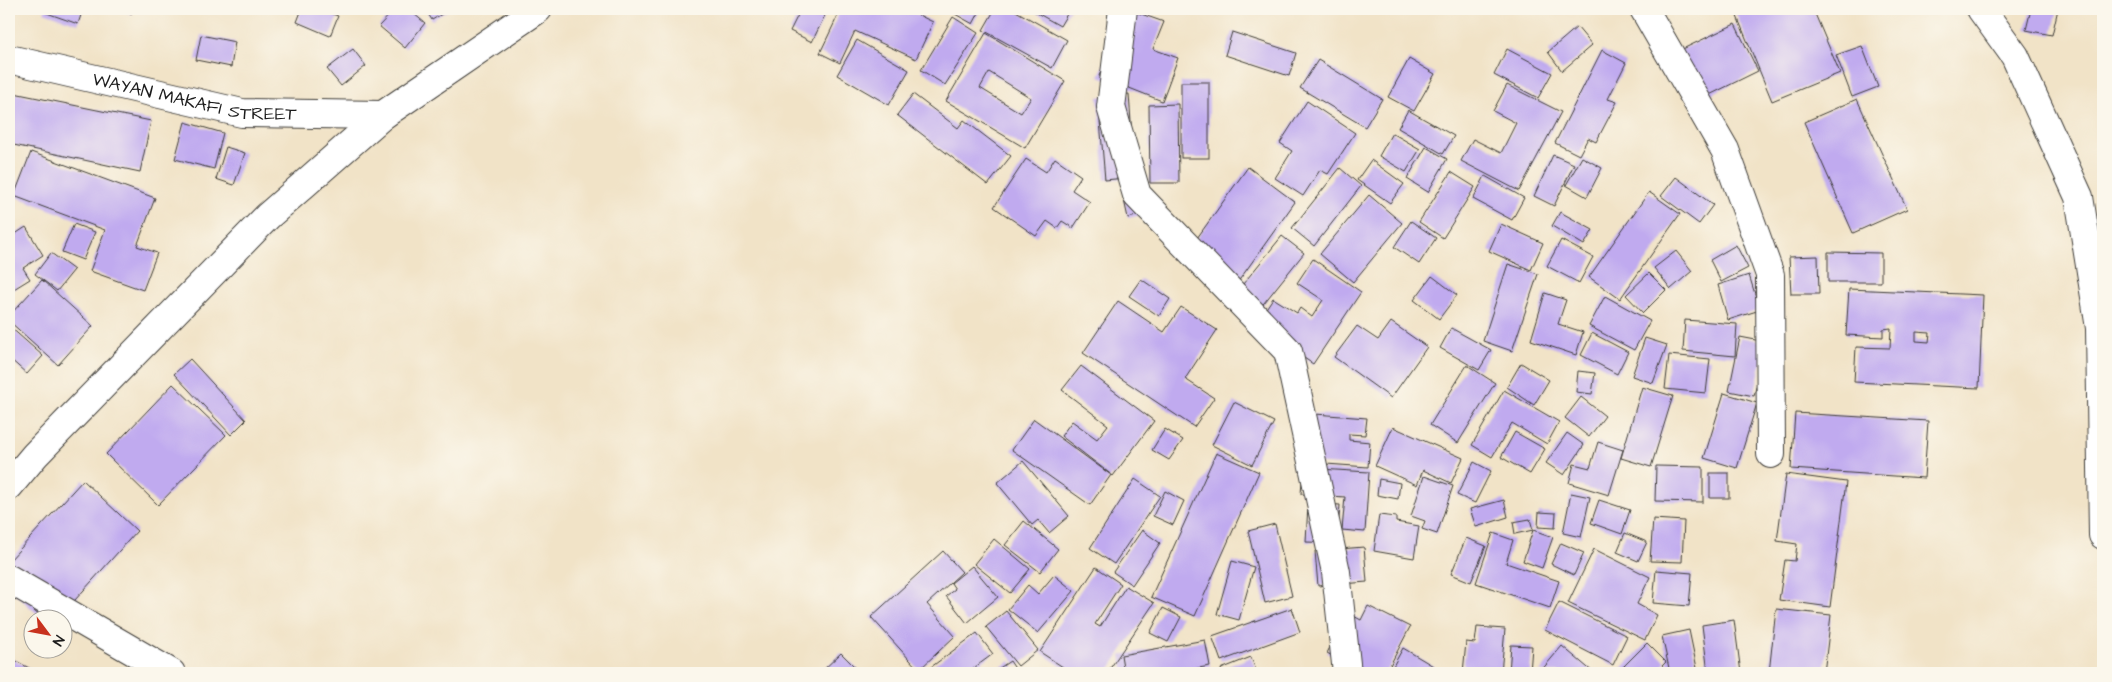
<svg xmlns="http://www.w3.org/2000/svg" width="2112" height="682" font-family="'Architects Daughter',sans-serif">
	<rect width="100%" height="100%" fill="#fbf7ec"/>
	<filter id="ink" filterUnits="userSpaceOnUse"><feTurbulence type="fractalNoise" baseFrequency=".02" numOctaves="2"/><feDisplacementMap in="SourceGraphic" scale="10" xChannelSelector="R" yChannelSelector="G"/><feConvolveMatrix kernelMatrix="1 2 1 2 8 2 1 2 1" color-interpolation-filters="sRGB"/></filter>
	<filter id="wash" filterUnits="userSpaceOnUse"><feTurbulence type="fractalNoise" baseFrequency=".0096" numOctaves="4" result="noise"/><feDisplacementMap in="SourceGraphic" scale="20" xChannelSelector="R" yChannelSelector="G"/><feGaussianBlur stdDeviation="1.12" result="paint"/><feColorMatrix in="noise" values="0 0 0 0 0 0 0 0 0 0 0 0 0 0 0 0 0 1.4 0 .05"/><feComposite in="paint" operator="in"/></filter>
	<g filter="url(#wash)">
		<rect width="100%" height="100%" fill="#f1e3c7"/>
		<g id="blocks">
			<g fill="#c0aaef" fill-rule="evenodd">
				<path d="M46 9H83L78 24 44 12Z"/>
				<path d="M118 9H133L131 14Z"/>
				<path d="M302 9H319L338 16 330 36 297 22Z"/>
				<path d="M395 9H408L425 23 405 48 379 26Z"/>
				<path d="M425 9H450L432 20Z"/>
				<path d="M801 9H828L812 42 790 31Z"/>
				<path d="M841 9H906L933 22 916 59 855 31 840 63 820 53Z"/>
				<path d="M946 9H981L973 24Z"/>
				<path d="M995 9H1015L1014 10 1067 40 1052 68 983 30Z"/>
				<path d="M1030 9H1070L1060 26Z"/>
				<path d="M1127 9 1164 22 1153 49 1178 58 1162 101 1099 76Z"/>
				<path d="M1734 9H1813L1840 73 1772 101Z"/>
				<path d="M2031 9H2058L2052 35 2026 30Z"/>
				<path d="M953 17 978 33 945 85 921 70Z"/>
				<path d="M1735 24 1758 71 1691 104 1668 56Z"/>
				<path d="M1577 27 1592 45 1562 71 1548 52Z"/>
				<path d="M1232 32 1296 53 1289 76 1225 55Z"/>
				<path d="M986 33 1065 81 1025 148 946 101ZM989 72 1031 98 1021 113 980 88Z"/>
				<path d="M201 35 235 42 231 67 196 60Z"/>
				<path d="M857 40 909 70 889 105 837 75Z"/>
				<path d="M1862 46 1878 87 1852 97 1836 55Z"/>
				<path d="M353 49 366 66 341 86 327 69Z"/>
				<path d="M1507 49 1552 73 1538 98 1494 75Z"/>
				<path d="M1602 50 1626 63 1608 99 1617 102 1596 142 1588 138 1579 155 1555 143Z"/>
				<path d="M1409 59 1435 74 1414 111 1388 97Z"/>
				<path d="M1318 60 1382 99 1365 127 1300 88Z"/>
				<rect x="1181" y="82" width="28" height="76"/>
				<path d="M1507 85 1561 112 1519 191 1461 161 1473 139 1501 153 1516 123 1493 111Z"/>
				<path d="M9 92 151 121 140 172 9 144Z"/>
				<path d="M913 94 958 128 964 120 1011 156 988 185 897 115Z"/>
				<path d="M1129 94 1135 177 1105 180 1098 97Z"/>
				<path d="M1857 99 1907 209 1853 233 1804 122Z"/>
				<path d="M1307 101 1355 133 1328 174 1320 170 1303 196 1275 178 1292 151 1280 143Z"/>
				<path d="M1178 104 1179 183H1150L1149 105Z"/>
				<path d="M1408 110 1454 136 1443 154 1398 128Z"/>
				<path d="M185 122 223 133 214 169 175 159Z"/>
				<path d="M1392 133 1420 149 1406 172 1379 156Z"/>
				<path d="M226 147 245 153 234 185 216 179Z"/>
				<path d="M1426 147 1447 159 1428 192 1407 179Z"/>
				<path d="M31 152 155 198 137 246 157 253 143 290 90 271 105 230 14 196Z"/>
				<path d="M1553 155 1574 164 1554 206 1534 196Z"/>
				<path d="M1582 157 1602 168 1587 197 1566 185Z"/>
				<path d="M1055 158 1081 176 1072 190 1090 202 1073 228 1062 221 1057 228 1047 221 1036 236 994 207 1026 159 1046 172Z"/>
				<path d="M1371 160 1404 184 1390 203 1357 180Z"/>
				<path d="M1248 167 1295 202 1230 293 1182 259Z"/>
				<path d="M1340 168 1361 186 1314 246 1292 228Z"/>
				<path d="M1451 172 1475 187 1443 238 1419 222Z"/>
				<path d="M1485 176 1524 198 1512 220 1473 199Z"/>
				<path d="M1676 177 1713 205 1699 224 1661 196Z"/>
				<path d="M1649 192 1680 214 1620 299 1589 277Z"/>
				<path d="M1149 195 1154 212 1128 218 1124 200Z"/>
				<path d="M1369 195 1402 223 1353 282 1320 254Z"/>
				<path d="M1560 212 1593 230 1584 245 1552 226Z"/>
				<path d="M1411 221 1436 238 1419 264 1394 247Z"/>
				<path d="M74 224 95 232 83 260 62 252Z"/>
				<path d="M1501 224 1543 243 1531 270 1489 251Z"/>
				<path d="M26 227 43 255 23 268 30 279 9 292V238Z"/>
				<path d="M1282 236 1304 253 1252 318 1230 300Z"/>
				<path d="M1561 240 1593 257 1579 283 1547 266Z"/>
				<path d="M1736 245 1748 268 1721 282 1710 260Z"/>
				<path d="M1676 251 1692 271 1671 289 1654 268Z"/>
				<path d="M1828 252 1881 253V282H1828Z"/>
				<path d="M51 253 74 270 57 291 35 274Z"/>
				<path d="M1818 256 1819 294H1791L1789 257Z"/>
				<path d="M1313 259 1361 292 1313 364 1255 325 1273 298 1297 313 1300 308 1312 317 1323 300 1297 283Z"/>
				<path d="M1508 264 1538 274 1512 351 1483 341Z"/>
				<path d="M1649 273 1666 290 1643 313 1626 295Z"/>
				<path d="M1749 275 1760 310 1728 320 1718 285Z"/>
				<path d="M1432 276 1457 295 1439 319 1414 300Z"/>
				<path d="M1141 279 1170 299 1159 316 1129 296Z"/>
				<path d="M42 280 93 326 58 365 9 321V316Z"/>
				<path d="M1849 289 1983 295 1979 388 1854 382 1856 347 1890 348 1891 328 1883 329V337L1846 335ZM1916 332 1930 333 1929 342 1916 341Z"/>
				<path d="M1545 293 1566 300 1558 324 1583 332 1576 355 1531 340Z"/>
				<path d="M1605 296 1650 321 1634 350 1589 326Z"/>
				<path d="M1118 301 1164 332 1181 307 1217 330 1185 379 1214 398 1194 427 1083 353Z"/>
				<path d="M1685 320 1737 324 1735 356 1683 351Z"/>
				<path d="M1391 322 1427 347 1391 398 1334 357 1357 326 1378 340Z"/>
				<path d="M9 326 43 356 27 374 9 358Z"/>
				<path d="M1451 328 1491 350 1479 370 1440 348Z"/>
				<path d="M1592 333 1628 352 1617 374 1581 355Z"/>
				<path d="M1740 337 1766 342 1754 396 1729 391Z"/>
				<path d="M1645 338 1667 345 1653 383 1632 376Z"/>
				<path d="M1669 355 1710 359 1706 393 1665 389Z"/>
				<path d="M190 359 246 420 231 435 174 374Z"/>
				<path d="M1521 363 1549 380 1534 405 1507 387Z"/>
				<path d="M1467 365 1495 383 1458 443 1430 425Z"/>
				<path d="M1081 366 1154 421 1113 476 1061 436 1072 421 1097 439 1108 425 1062 390Z"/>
				<path d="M1578 371 1595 373 1592 394 1576 392Z"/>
				<path d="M173 384 226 435 158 505 106 454Z"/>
				<path d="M1642 387 1673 396 1651 467 1621 458Z"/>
				<path d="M1504 390 1559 422 1547 444 1512 423 1492 457 1472 445Z"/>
				<path d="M1724 393 1757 403 1737 468 1704 458Z"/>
				<path d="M1581 397 1605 416 1589 437 1565 418Z"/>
				<path d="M1234 402 1274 422 1252 465 1212 445Z"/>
				<path d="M1302 413 1367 418 1365 435 1349 434V440L1370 442 1368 467 1298 462Z"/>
				<path d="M1795 413 1928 421 1924 478 1791 469Z"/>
				<path d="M1034 419 1111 475 1090 505 1012 450Z"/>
				<path d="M1393 427 1463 458 1451 483 1423 470 1417 485 1375 466Z"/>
				<path d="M1165 429 1183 440 1169 460 1152 450Z"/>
				<path d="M1515 432 1545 449 1530 474 1501 457Z"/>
				<path d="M1567 433 1584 445 1564 475 1546 463Z"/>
				<path d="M1598 442 1623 450 1609 495 1569 483 1574 464 1590 468Z"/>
				<path d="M1216 453 1259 472 1195 616 1151 597Z"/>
				<path d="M1023 461 1069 516 1049 533 1038 520 1032 525 997 483Z"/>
				<path d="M1474 462 1491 471 1475 503 1457 495Z"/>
				<path d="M1656 466 1703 467V502L1655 501Z"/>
				<path d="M1303 468 1369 472 1365 532 1342 530 1345 497 1301 494Z"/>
				<rect x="1710" y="473" width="19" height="25"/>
				<path d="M1786 474 1846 482 1830 607 1779 600 1785 560 1795 561 1797 544 1777 541Z"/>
				<path d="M1424 476 1453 486 1437 534 1422 529 1425 521 1411 516Z"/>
				<path d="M1135 479 1160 496 1114 564 1090 548Z"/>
				<path d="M1379 479 1400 483 1398 499 1377 495Z"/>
				<path d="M83 480 137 531 57 620H44L9 588V561Z"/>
				<path d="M1165 491 1184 501 1173 525 1153 516Z"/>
				<path d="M1571 493 1590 497 1581 537 1563 533Z"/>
				<path d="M1504 500 1508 517 1476 527 1470 509Z"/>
				<path d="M1599 500 1630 510 1622 534 1591 523Z"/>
				<path d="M1308 503 1340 505 1337 543 1306 542Z"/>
				<path d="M1539 512 1556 513 1555 528 1538 527Z"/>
				<path d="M1379 515 1396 517V522L1419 526 1414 558 1374 551Z"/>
				<path d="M1530 519 1533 530 1515 534 1513 522Z"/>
				<path d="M1653 519 1684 521 1682 562 1650 561Z"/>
				<path d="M1024 521 1058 549 1040 572 1005 545Z"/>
				<path d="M1275 524 1292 596 1265 603 1248 531Z"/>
				<path d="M1142 530 1160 543 1132 585 1113 572Z"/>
				<path d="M1533 530 1553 537 1542 568 1523 561Z"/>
				<path d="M1493 533 1513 540 1506 563 1559 581 1550 608 1476 583Z"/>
				<path d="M1625 533 1647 542 1638 561 1617 552Z"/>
				<path d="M1466 538 1486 546 1471 582 1451 574Z"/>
				<path d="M994 539 1030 569 1010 593 974 564Z"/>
				<path d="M1561 543 1584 553 1574 575 1551 564Z"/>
				<path d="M1364 547 1367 582 1318 586 1315 551Z"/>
				<path d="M1594 549 1650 577 1637 604 1657 615 1645 640 1568 603Z"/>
				<path d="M943 551 962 572 927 604 955 636 919 670 871 617Z"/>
				<path d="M1232 561 1254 567 1239 620 1217 614Z"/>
				<path d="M972 566 998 597 967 623 946 596 955 589 951 583Z"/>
				<path d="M1096 567 1121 584 1095 624 1100 627 1126 586 1154 603 1107 673H1072L1040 652Z"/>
				<path d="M1656 570 1692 573 1689 606 1653 603Z"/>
				<path d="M1054 575 1074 591 1038 633 1008 609 1028 585 1038 594Z"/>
				<path d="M1559 602 1627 636 1613 665 1545 630Z"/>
				<path d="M1368 606 1410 627 1386 673H1344L1349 665 1327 653 1348 613 1361 620Z"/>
				<path d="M1163 608 1181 617 1168 642 1150 633Z"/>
				<path d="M1292 608 1300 632 1221 661 1212 636Z"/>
				<path d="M1776 609 1831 615 1824 673H1769Z"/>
				<path d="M1006 611 1038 650 1018 666 986 627Z"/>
				<path d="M1734 620 1741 673H1708L1702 625Z"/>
				<path d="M1477 627 1505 629 1501 673H1463L1466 642 1475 643Z"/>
				<path d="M1689 630 1698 673H1670L1662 636Z"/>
				<path d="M977 633 993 654 967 673H923Z"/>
				<path d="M1205 640 1210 666 1171 673H1124L1121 655Z"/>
				<path d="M1647 643 1666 662 1655 673H1617Z"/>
				<path d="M1511 645 1532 646 1530 673H1509Z"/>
				<path d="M1562 646 1594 673 1540 672Z"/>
				<path d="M1403 648 1435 667 1431 673H1401L1392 668Z"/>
				<path d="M841 653 861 673H820Z"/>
				<path d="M9 657 38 673H9Z"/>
				<path d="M1251 657 1257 673H1222L1221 669Z"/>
				<path d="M1010 661 1018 673H992Z"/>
			</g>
		</g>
	</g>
	<g filter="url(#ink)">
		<use href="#blocks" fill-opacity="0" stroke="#3c3a36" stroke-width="1"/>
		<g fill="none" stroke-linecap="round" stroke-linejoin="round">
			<defs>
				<g id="minor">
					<path d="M1123 9 1111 107 1137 195 1288 351 1336 572 1347 673"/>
					<path d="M1644 9 1725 150 1770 275 1771 454"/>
					<path d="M1981 9 2015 56 2079 197 2100 328 2103 535"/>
					<path id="s1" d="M9 59 242 113 383 115"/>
					<path d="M9 486 35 455 268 216 383 115 538 9"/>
					<path d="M9 579 171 673"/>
				</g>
			</defs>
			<use href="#minor" stroke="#3c3a36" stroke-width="30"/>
			<use href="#minor" stroke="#fff" stroke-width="28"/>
		</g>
	</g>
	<g text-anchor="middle" stroke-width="5" stroke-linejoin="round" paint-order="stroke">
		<g font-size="18" fill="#1c1c1c" stroke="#fbf7ec">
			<text dy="6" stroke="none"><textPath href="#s1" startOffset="190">WAYAN MAKAFI STREET</textPath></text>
		</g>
	</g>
	<rect width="2112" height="682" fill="none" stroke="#fbf7ec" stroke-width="30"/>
	<g transform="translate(48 634) rotate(122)"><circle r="24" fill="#fbf7ec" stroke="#a29f99"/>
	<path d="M0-4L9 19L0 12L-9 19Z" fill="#c8321e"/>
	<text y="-8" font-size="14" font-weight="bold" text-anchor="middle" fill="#1c1c1c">N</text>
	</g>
</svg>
